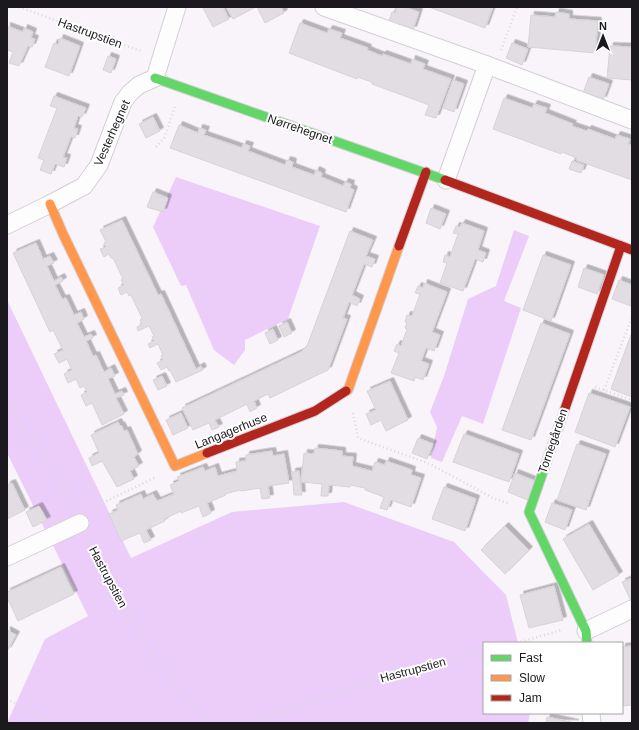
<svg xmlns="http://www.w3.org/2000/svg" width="639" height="730" font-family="Helvetica,sans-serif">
	<defs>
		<filter id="shadow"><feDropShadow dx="3.5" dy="-3.5" stdDeviation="0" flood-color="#0004"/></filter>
	</defs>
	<rect width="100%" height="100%" fill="#f8f4fa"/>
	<g fill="#eccdfa">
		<path d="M176 177 320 226 288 319 245 340V350L234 365 214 350 186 285 181 286 153 227Z"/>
		<path d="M514 230 529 236 504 301 521 308 483 424 462 416 442 462 431 458 437 427 430 412 444 376 468 299 496 286Z"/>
		<path d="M7 300 131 558 232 512 344 502 454 542 506 595 518 643H484V713H530L528 723H7L45 639 88 616 7 453Z"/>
	</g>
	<g fill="#e1dde3" stroke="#d6d3d8" filter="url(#shadow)">
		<path d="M206 7H223L229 19 213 27 203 8Z"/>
		<path d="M226 7H256L233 19Z"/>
		<path d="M257 7H281L284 13 265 23Z"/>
		<path d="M397 7H404L419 12 413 30 389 21 392 12 395 13Z"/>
		<path d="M429 7H493L485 28Z"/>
		<path d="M556 12 569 14V19L598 21 595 53 528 47 531 15 555 17Z"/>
		<path d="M300 23 327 33 329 29 342 33 340 38 368 48 367 50 382 56 383 54 411 64 412 59 425 64 423 69 451 79 436 118 425 115 429 105 372 84V82L357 77V79L289 53Z"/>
		<path d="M7 26 23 32 24 28 33 32 31 38 35 39 32 47 28 46 19 66 9 63 13 52 7 50Z"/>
		<path d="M60 38 80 46 69 76 45 67 54 43 58 45Z"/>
		<path d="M512 43 528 49 522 65 506 58Z"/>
		<path d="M610 46 632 47V80L607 78Z"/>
		<path d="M108 56 116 59 111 73 103 70Z"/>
		<path d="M589 77 609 84 603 100 583 93Z"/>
		<path d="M453 80 464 84 454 112 443 108Z"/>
		<path d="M54 96 86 108 82 117 78 116 74 128 78 129 75 138 71 137 63 157 67 158 64 167 55 164 51 174 40 170 44 160 38 158 57 108 50 106Z"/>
		<path d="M504 98 532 108 534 104 547 108 545 113 573 124 572 126 587 131 588 129 615 139 617 135 630 139 628 144 632 145V180L576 160 577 158 562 152 561 154 493 129Z"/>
		<path d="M153 117 160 131 146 138 139 124Z"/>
		<path d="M179 125 198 133 199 128 206 130 204 135 242 148 243 144 250 146 248 151 285 165 287 160 293 162 292 167 314 175 316 170 322 173 321 177 343 186 345 182 351 184 350 188 354 190 346 212 170 148Z"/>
		<path d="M572 161 584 165 581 173 569 169Z"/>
		<path d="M153 192 168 198 163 212 147 207Z"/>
		<path d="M431 208 446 214 440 229 426 223Z"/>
		<path d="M122 220 158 295 161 294 196 369 201 366 203 370 176 382 170 370 169 371 167 367 161 370 157 363 163 360 161 356 163 355 158 344 150 348 148 344 154 341 152 337 154 336 149 326 138 331 137 327 142 324 140 320 142 318 131 295 129 296 127 292 121 295 118 288 124 285 121 280 123 279 113 258H111L109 254 104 257 100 249 106 247 104 243 106 242 100 230Z"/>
		<path d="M462 223 484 231 478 250 486 253 483 262 475 259 463 291 440 283 447 263 443 262 445 255 450 257 458 234 453 233 456 226 460 227Z"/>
		<path d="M350 231 373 240 366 256 375 259 372 267 364 264 352 295 360 299 357 306 349 302 343 318 347 319 328 370 270 398 268 394 254 401 257 408 250 412 247 404 215 420 219 427 212 430 209 423 193 430 182 408 301 352 307 346Z"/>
		<path d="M36 243 43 259 50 256 54 263 47 266 54 281 61 277 63 281 55 285 62 299 66 298 74 315 81 312 84 319 77 323 84 337 91 334 93 338 86 341 93 356 96 355 104 372 111 368 115 376 108 379 115 394 122 391 124 395 116 398 124 414 102 425 92 403 86 406 81 395 87 392 84 386 80 388 76 379 68 383 64 374 72 370 67 359 59 363 54 354 63 350 53 330 50 332 13 253Z"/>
		<path d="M543 255 571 265 551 321 523 310Z"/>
		<path d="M584 268 604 275 597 294 578 287Z"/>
		<path d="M619 280 632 285 631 306 612 299Z"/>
		<path d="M424 283 447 292 432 332 440 335 434 351 426 348 421 361 429 364 423 380 415 377 414 381 391 373 399 353 394 351 397 344 401 346 407 329 405 328 407 322H405L407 315 412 316 420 294 415 293 418 286 423 288Z"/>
		<path d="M287 322 292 333 284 337 279 326Z"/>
		<path d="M541 323 570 334 531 440 502 430Z"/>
		<path d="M273 329 278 340 270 344 265 333Z"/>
		<path d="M632 332V397L611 389Z"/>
		<path d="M162 376 167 386 158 390 153 380Z"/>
		<path d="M390 381 408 420 386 431 381 420 371 425 366 414 376 410 367 391Z"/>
		<path d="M589 393 630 407 615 447 575 432Z"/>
		<path d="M181 413 188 428 173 435 166 420Z"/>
		<path d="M118 422 120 426 121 425 124 431 127 430 138 454 134 457 139 466 130 471 134 479 117 487 102 461 92 466 89 458 99 453 91 435Z"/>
		<path d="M464 434 519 454 509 482 453 462Z"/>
		<path d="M418 438 433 444 427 459 412 453Z"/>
		<path d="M577 444 606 454 586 510 557 500Z"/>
		<path d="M315 448 342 451V456L353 457 352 466 372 471 375 462 385 465 386 461 412 470 411 475 421 478 411 507 391 500 387 510 380 508 384 497 365 490V488L350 485V487L329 485 328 496H321L322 484 301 482 304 453 314 454Z"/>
		<path d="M272 451 273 456 284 454 289 483 268 486 270 498 262 499 260 488 241 491 240 490 225 494 226 495 207 503 211 513 203 517 199 506 181 513V511L164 519 165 521 146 530 151 540 144 543 140 533 121 541 109 514 118 510 116 505 141 494 143 499 153 494 157 501 174 494 170 485 179 481 177 477 203 467 205 471 215 467 218 476 237 471 236 462 246 461V455Z"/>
		<path d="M299 471 302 495H294L292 472Z"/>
		<path d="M515 473 535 481 528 500 508 492Z"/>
		<path d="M12 483 25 510 7 519V485Z"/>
		<path d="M444 487 476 499 465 531 432 519Z"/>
		<path d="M552 503 572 510 565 530 545 522Z"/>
		<path d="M39 506 47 520 33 527 26 512Z"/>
		<path d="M589 524 619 575 593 590 563 539Z"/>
		<path d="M505 526 529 550 505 574 481 550Z"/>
		<path d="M61 567 74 594 18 621 7 597V592Z"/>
		<path d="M632 578V600L631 601 622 582Z"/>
		<path d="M554 586 563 620 529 628 520 595Z"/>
		<path d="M7 630 16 635 7 651Z"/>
		<path d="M632 646V705L622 706V647Z"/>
		<path d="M547 717 566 721 575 723H546Z"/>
	</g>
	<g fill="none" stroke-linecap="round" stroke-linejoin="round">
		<defs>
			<g id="street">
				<path d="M324 7 487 65 632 120"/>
				<path d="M446 180 487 65"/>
				<path d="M7 225 50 204 84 186 99 165 123 102 130 93 139 85 155 78 177 7"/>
				<path d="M7 557 80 523"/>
				<path d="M586 631 632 609"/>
				<path d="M591 713 592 723"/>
			</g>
			<g id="fast">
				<path d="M155 78 445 180"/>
				<path d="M559 426 529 512 586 631 587 643"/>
			</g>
			<g id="slow">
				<path d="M50 204 63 234 175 466 207 453"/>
				<path d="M346 391 348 390 399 246"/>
			</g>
			<g id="jam">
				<path d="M445 180 632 250"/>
				<path d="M399 246 426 172"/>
				<path d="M559 426 621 246"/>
				<path d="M207 453 315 411 346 391"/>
			</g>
		</defs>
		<use href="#street" stroke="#d3d0d5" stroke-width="19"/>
		<use href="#fast" stroke="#d3d0d5" stroke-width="11"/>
		<use href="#slow" stroke="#d3d0d5" stroke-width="11"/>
		<use href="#jam" stroke="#d3d0d5" stroke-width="11"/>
		<g stroke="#dad9db" stroke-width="2.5" stroke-dasharray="1 3" stroke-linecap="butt">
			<path d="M19 7 135 49 143 51"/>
			<path d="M501 50 517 7"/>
			<path d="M156 147 164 138 175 107"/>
			<path d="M595 387 632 400"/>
			<path d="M604 390 632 317"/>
			<path d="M7 400 24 429 53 468 73 505"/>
			<path d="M353 413 358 438 430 464 493 498 510 504"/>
			<path d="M92 508 156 477"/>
			<path d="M88 539 111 588 159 663 209 723"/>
			<path d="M517 643 562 630"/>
			<path d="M7 699 56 723"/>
			<path d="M252 723 309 701 390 676 484 652"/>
		</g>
		<use href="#street" stroke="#fefdfe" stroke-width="17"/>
		<use href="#fast" stroke="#63d668" stroke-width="9"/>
		<use href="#slow" stroke="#ff974d" stroke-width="9"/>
		<use href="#jam" stroke="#b3261e" stroke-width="9"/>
	</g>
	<g text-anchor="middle" stroke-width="4" stroke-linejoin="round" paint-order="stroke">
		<g font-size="12" fill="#1c191e" stroke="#fff">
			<text transform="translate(90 33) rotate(20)" y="4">Hastrupstien</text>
			<text transform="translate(300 129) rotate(19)" y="4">Nørrehegnet</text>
			<text transform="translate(112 133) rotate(-66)" y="4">Vesterhegnet</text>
			<text transform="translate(231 431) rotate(-22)" y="4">Langagerhuse</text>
			<text transform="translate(553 441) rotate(-71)" y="4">Tornegården</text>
			<text transform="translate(108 577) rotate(62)" y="4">Hastrupstien</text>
			<text transform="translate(413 670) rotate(-15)" y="4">Hastrupstien</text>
		</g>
	</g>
	<rect width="639" height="730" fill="none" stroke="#1c191e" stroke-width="16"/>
	<rect x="483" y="642" width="140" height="72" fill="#ffffff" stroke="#a4a3a5"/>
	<rect x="491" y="655" width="20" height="6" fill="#63d668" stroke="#a4a3a5"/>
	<text x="519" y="662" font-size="12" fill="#1c191e">Fast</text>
	<rect x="491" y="675" width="20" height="6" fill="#ff974d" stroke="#a4a3a5"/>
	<text x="519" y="682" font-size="12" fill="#1c191e">Slow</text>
	<rect x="491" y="695" width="20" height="6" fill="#b3261e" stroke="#a4a3a5"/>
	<text x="519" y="702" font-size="12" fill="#1c191e">Jam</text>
	<g transform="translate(603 36)" stroke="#ffffff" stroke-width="3" paint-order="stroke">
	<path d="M0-3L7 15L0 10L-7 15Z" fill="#1c191e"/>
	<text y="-6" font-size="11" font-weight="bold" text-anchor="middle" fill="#1c191e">N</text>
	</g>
</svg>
